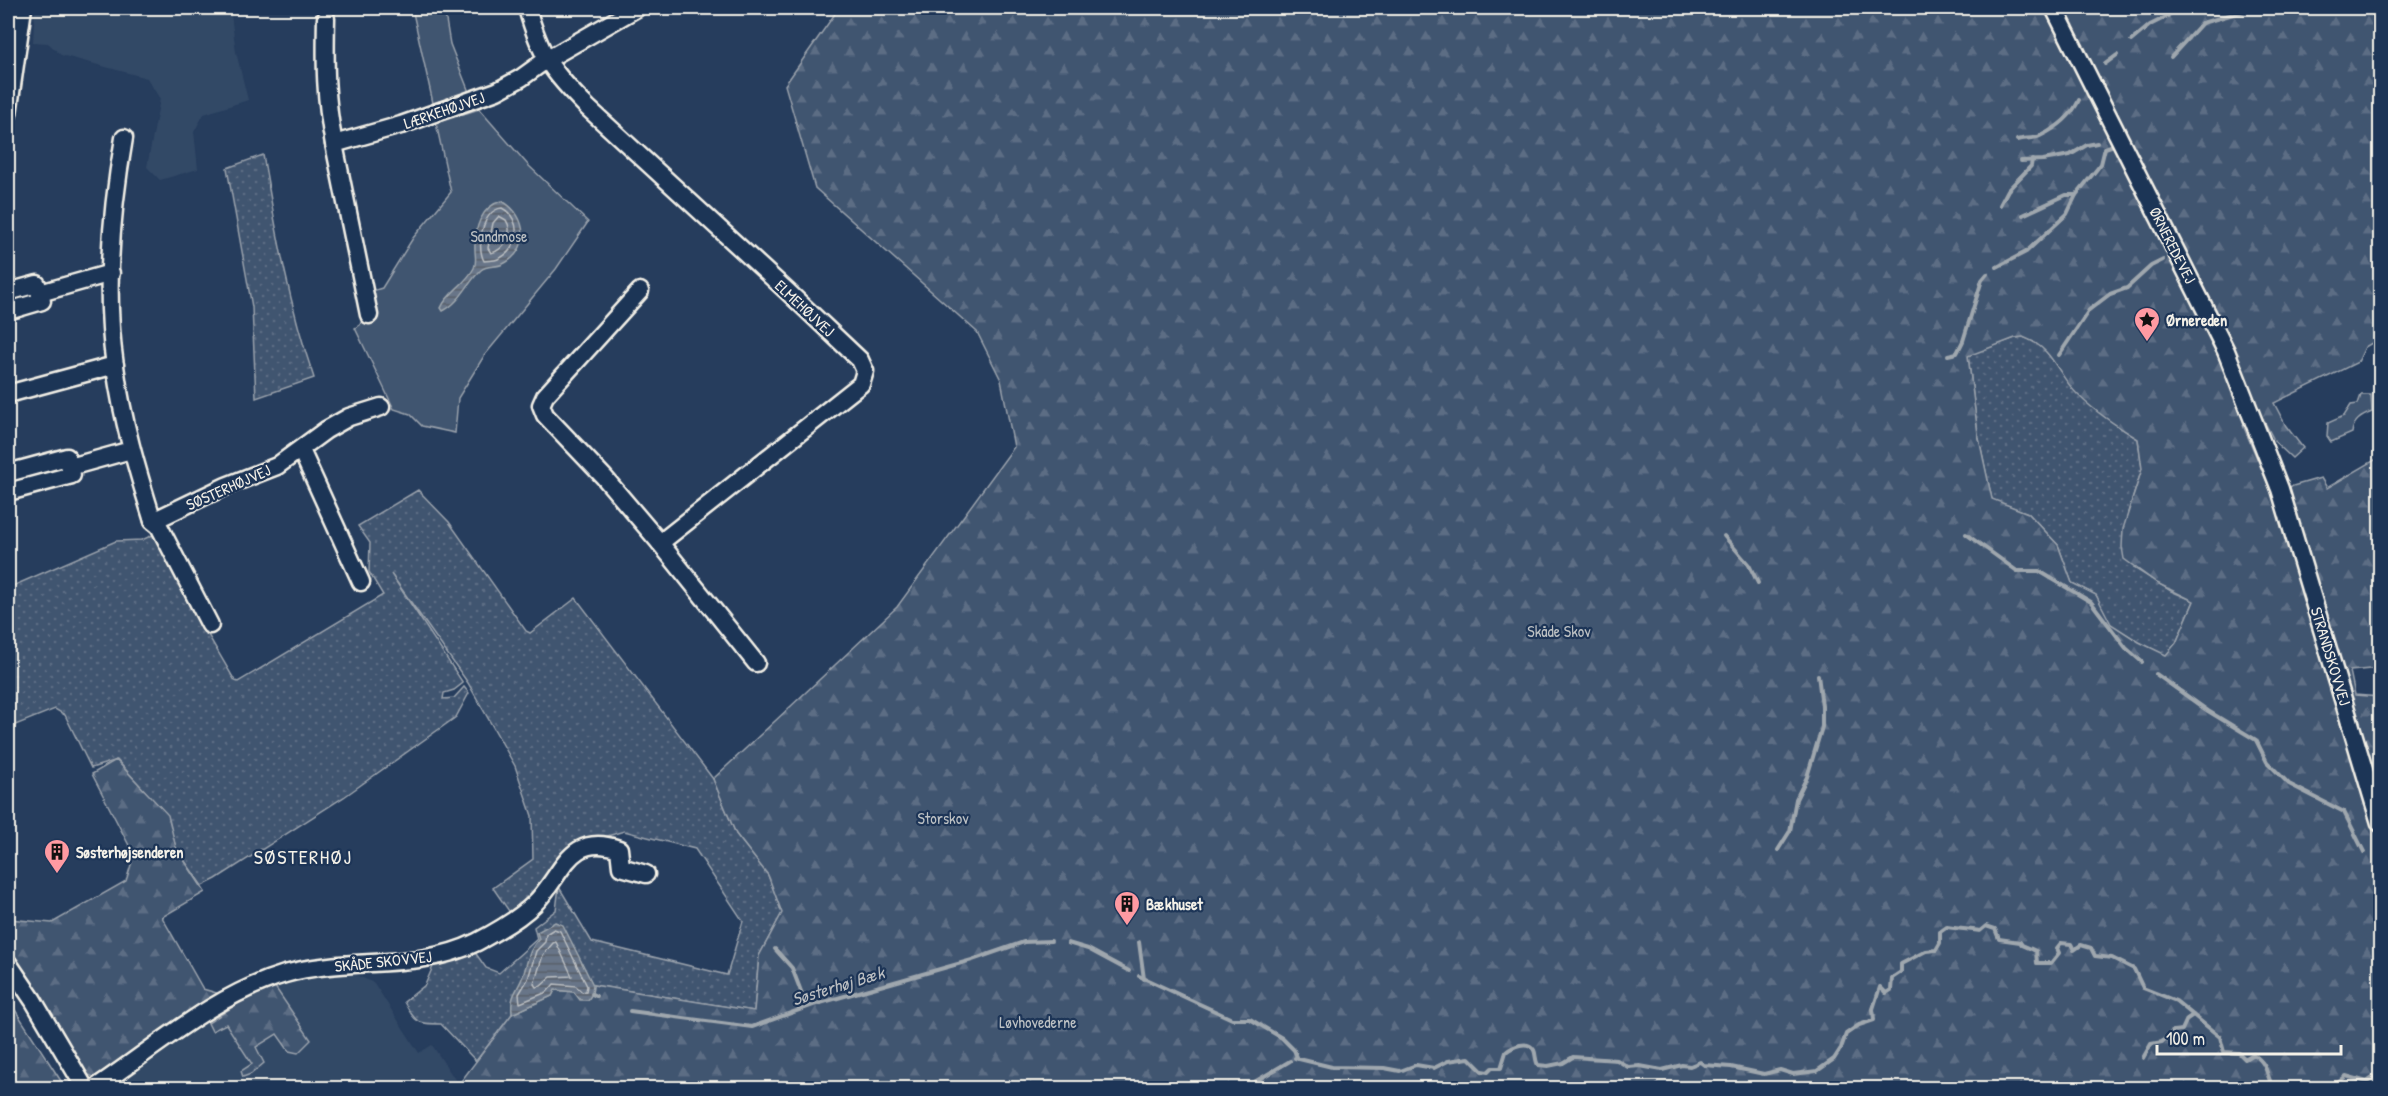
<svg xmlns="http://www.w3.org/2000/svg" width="2388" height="1096" font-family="'Patrick Hand',sans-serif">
	<defs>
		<pattern id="grass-dots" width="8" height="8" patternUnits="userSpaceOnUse" patternTransform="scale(1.5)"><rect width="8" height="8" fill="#40546f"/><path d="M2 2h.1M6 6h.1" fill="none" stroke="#5c6d84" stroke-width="1.8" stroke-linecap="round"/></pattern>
		<pattern id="forest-firs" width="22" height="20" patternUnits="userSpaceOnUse" patternTransform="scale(1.5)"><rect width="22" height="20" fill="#40546f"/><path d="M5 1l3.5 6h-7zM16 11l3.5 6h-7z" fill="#5c6d84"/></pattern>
		<pattern id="water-rules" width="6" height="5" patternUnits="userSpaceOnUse" patternTransform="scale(1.5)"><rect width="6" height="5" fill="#677588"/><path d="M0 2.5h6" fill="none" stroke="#585e67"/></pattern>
	</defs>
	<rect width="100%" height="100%" fill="#263d5d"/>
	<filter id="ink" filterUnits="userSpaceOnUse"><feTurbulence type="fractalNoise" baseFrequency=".0167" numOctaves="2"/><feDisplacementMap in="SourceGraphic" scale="12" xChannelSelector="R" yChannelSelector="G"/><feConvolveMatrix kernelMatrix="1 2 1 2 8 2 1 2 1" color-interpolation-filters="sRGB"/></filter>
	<g filter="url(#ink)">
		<g fill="#334966">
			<path d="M35 8H230L236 52 248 100 204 114 194 132 198 169 160 180 147 167 160 99 147 78 61 55 48 43 33 42Z"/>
			<path d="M342 969 374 983 419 1053 432 1045 458 1084 453 1088H111L125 1074 244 997 290 979Z"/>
		</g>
		<g fill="url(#grass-dots)" stroke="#9aa2ac" stroke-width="1.5">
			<path d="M263 155C276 230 289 305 314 378L256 398 252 307 227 168Z"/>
			<path d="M2023 337C2049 347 2048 356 2063 375 2084 401 2110 422 2138 439L2142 469 2128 512 2134 568 2171 591 2194 601 2176 643 2166 656 2139 642 2110 624 2096 595 2072 583 2058 545 2028 513 1992 500 1978 434 1968 355 2015 338Z"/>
			<path d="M418 490 449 522 526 631 530 633 576 598 713 779 736 834 768 875 782 913 759 956 754 1011 594 985 512 1014 476 1061 441 1024C417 1024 416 1023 404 1002L425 985 434 964 474 951 486 968 499 973 537 939 534 927 556 910 559 887 592 942 727 975 743 921 695 849 624 831 571 847 535 896 511 914 493 888 533 859 532 816 515 766 468 683 391 574 463 683 454 690 444 693 443 699 454 698 464 687 469 693 456 717 344 797 216 879 202 886 176 848 167 815 117 760 91 768 65 715 55 709 8 728V588L116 541 142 540 157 533 204 628 235 681 238 682 383 595 369 572 370 543 358 526Z"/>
		</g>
		<g fill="url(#forest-firs)" stroke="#9aa2ac" stroke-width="1.5" fill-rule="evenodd">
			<path d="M839 8H2380V342L2377 340 2365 347 2358 362 2274 403 2286 426 2303 448 2292 458 2275 442 2261 415 2243 425 2274 499 2293 486 2321 478 2327 488 2380 457V668L2350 671 2355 695 2380 697V1088H453L459 1084 512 1014 552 996 555 990 592 994 593 985 754 1011 759 956 782 913 768 875 736 834 713 779 897 607 1014 447 1001 380 977 332 815 188 785 85ZM2023 337C2055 349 2056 373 2077 394 2095 412 2117 426 2138 439L2142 469 2123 529 2122 547 2124 559 2157 583 2194 601 2176 643 2166 655 2139 642 2111 624 2096 595 2072 583 2058 545 2028 513 1992 499 1978 434 1968 356 2015 338Z"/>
			<path d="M116 760 168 815 176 848 205 892 162 917 203 989 220 994 104 1072 94 1077 83 1073 8 954V917L9 919 52 923 126 881 134 855 92 774Z"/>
			<path d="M275 987 311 1040 298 1053 289 1051 277 1034 256 1047 264 1063 251 1074 243 1077 241 1071 252 1064 226 1024 212 1031 208 1023 243 1000Z"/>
			<path d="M8 999 61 1081 65 1088H8Z"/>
		</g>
		<g fill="#40546f" stroke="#9aa2ac" stroke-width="1.5">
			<path d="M412 8H444L450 44 469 92 433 103Z"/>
			<path d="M479 109 528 165 588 222 556 269 484 356 458 398 455 433 422 426 410 414 394 409 355 328 360 325 372 291 382 288 413 238 451 192 436 123Z"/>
			<path d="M2361 395H2371L2372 412C2361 416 2353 421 2352 433L2331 442 2327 436 2328 423 2344 416 2351 405 2358 404Z"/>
		</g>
		<g fill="url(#water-rules)" stroke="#9fa7ae" stroke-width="1.5">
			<path d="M502 201C529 216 530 251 503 264 496 268 487 264 481 270 468 282 460 303 443 311L441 308C447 293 466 284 474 268 477 262 475 256 475 250 474 229 481 206 502 201Z"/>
			<path d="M555 922 563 925 593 985 592 994 588 1000H580L574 992 555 990 552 996 512 1014C510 992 518 992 524 973 528 960 529 949 539 939L537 932Z"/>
		</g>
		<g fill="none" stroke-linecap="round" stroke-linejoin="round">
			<g stroke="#bcbfc2" stroke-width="1.5">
				<path d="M502 208C523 219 520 250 498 259 494 261 488 260 484 261 476 246 482 210 502 208Z"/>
				<path d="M499 216 506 220C514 232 505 250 491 253L488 248 493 223Z"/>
				<path d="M554 929 560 931 587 986 586 991 582 992 576 986 554 984 547 992 520 1003 519 994 528 979 536 951 545 942 546 934Z"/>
				<path d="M556 942 572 976 551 977 541 986 536 987 534 984 543 955 553 943Z"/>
			</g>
			<g stroke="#9fa7ae" stroke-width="4">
				<path d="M2131 41 2150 25 2168 16 2176 8"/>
				<path d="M2171 57 2202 23 2244 11 2246 8"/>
				<path d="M2105 64 2117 55"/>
				<path d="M2017 140C2024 138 2034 139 2040 136 2057 128 2071 117 2079 100"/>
				<path d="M2021 161 2043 160 2070 155 2087 145 2097 143"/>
				<path d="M2000 205 2008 190 2031 166 2032 160"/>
				<path d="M2023 215 2066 195H2076"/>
				<path d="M1997 267 2026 252 2067 214 2076 195 2101 164 2105 148 2111 146"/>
				<path d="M1948 355 1957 353 1963 341 1982 280 1987 274"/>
				<path d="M2059 355 2089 310 2110 294 2127 288 2151 266 2163 260"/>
				<path d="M1966 534 2017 571H2039L2091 602 2126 648 2142 662"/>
				<path d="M1724 536 1749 565 1758 583"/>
				<path d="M2156 674 2208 711 2256 740 2267 762 2289 784 2344 812 2364 852"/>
				<path d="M1778 850 1790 831 1796 799 1807 777 1822 727V706L1818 675"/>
				<path d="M1139 942 1144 979"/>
				<path d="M1068 943 1088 949 1129 971"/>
				<path d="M775 949 792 968 807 1007"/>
				<path d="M1139 976 1232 1019H1250L1282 1038 1294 1050 1297 1057"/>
				<path d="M592 994 596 996"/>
				<path d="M630 1011 752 1027 813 1005 972 960 1024 942 1051 941"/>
				<path d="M1295 1058 1332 1067 1384 1068 1400 1071 1416 1065 1434 1068 1448 1061 1469 1058 1482 1071 1488 1072 1492 1068H1501L1506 1052C1512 1047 1528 1039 1534 1050 1536 1054 1535 1060 1538 1065L1548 1066 1563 1063 1573 1057 1617 1060 1628 1067 1640 1066 1662 1070 1682 1065 1690 1066 1700 1062 1704 1065 1731 1067 1764 1074 1780 1070 1793 1074 1817 1071 1834 1059 1841 1048 1846 1034 1859 1025 1874 1020 1873 1009 1880 987 1886 993 1891 990 1892 978 1901 972V964L1926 951 1936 950 1940 943V932L1947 927C1959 929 1968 929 1980 931L1986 926 1995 929 1999 939 2020 942 2022 945 2036 951 2037 963H2051L2059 953 2057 948 2061 943 2071 944 2074 950 2081 945 2091 948 2095 956 2112 958 2134 969 2143 988 2176 1001 2220 1037 2224 1052 2239 1053 2245 1059 2253 1054C2271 1067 2264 1074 2274 1088"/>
				<path d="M2143 1058 2151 1044 2162 1042 2173 1031 2182 1030 2187 1019 2193 1015"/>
				<path d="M1244 1088 1290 1061"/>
				<path d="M2311 1088 2313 1086 2317 1088"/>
				<path d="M2332 1088 2346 1076 2367 1082 2380 1073"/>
			</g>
			<defs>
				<g id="minor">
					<path d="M527 8C541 57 552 72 588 108L787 291 860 360 865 371 861 384 660 543 604 477 545 415 541 405 545 396 640 291"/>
					<path d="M2054 8 2226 351 2280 489 2380 823"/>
					<path d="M326 18C325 63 325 99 334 144"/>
					<path d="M8 114 23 8"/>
					<path d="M124 138C111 212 104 291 115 366 122 419 137 470 153 521L226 486 277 466 326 430 349 417 381 407"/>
					<path d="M8 292 37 284 42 301 8 311"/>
					<path d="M40 293 111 273"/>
					<path d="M369 315 334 144 401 125 497 91 521 78 546 60 637 8"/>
					<path d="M8 394 115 365"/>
					<path d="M301 450 361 582"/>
					<path d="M70 467 131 450"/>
					<path d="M8 473 67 457 72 475 8 492"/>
					<path d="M153 521 159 526 210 625"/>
					<path d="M660 543 756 663"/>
					<path d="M8 963 33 1000 85 1088"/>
					<path d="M95 1088C155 1048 214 995 285 974 348 956 417 972 477 942 496 932 519 919 534 904 563 876 568 831 619 849L621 867 646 874"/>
				</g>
			</defs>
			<use href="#minor" stroke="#f4f1e8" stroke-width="21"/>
			<use href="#minor" stroke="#1d3557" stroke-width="16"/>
		</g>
	</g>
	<defs>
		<symbol id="sight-pin" viewBox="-11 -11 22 30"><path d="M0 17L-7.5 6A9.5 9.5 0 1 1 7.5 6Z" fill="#ff9aa2" stroke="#1d3557"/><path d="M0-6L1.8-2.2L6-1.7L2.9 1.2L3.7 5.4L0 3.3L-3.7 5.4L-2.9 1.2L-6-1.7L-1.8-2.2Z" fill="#111"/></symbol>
		<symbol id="building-pin" viewBox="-11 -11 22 30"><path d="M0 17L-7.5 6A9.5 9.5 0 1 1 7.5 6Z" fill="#ff9aa2" stroke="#1d3557"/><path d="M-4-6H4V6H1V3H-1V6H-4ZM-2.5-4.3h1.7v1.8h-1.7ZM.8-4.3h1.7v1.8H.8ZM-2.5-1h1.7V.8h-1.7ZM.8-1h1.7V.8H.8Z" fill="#111"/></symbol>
	</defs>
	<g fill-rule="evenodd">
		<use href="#sight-pin" x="2132" y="305" width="30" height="40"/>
		<use href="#building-pin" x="42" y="837" width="30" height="40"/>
		<use href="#building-pin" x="1112" y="889" width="30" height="40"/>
	</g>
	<g text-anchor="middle" stroke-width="4.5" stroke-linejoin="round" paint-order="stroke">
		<g font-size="16" fill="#f4f1e8" stroke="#1d3557">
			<text transform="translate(444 110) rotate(-19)" y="6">LÆRKEHØJVEJ</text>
			<text transform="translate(2173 245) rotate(63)" y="6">ØRNEREDEVEJ</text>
			<text transform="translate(805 308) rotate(43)" y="6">ELMEHØJVEJ</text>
			<text transform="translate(228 487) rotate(-24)" y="6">SØSTERHØJVEJ</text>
			<text transform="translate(2331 656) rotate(73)" y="6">STRANDSKOVVEJ</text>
			<text transform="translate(383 961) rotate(-6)" y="6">SKÅDE SKOVVEJ</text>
		</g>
		<g font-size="16" fill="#bec2c4" stroke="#1d3557">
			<text x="499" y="242">Sandmose</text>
			<text x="1559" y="637">Skåde Skov</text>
			<text x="943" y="824">Storskov</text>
			<text x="1038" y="1028">Løvhovederne</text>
		</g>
		<g font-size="16" font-weight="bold" fill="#f4f1e8" stroke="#1d3557" text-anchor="start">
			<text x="2166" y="326">Ørnereden</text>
			<text x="76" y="858">Søsterhøjsenderen</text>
			<text x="1146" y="910">Bækhuset</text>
		</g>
		<g font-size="18" font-style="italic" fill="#bcbfc2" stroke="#1d3557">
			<text transform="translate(838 986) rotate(-17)" y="6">Søsterhøj Bæk</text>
		</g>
		<g font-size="20" letter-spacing="1.5" fill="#f4f1e8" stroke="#1d3557">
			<text x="303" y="864">SØSTERHØJ</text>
		</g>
	</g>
	<rect width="2388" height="1096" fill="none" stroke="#1d3557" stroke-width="30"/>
	<rect x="15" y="15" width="2358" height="1066" fill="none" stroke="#f4f1e8" stroke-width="2" filter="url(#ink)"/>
	<path d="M2157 1045v9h184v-9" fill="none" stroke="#f4f1e8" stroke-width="3"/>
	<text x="2166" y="1045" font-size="18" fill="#f4f1e8" stroke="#1d3557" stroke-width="4.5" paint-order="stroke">100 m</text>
</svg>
